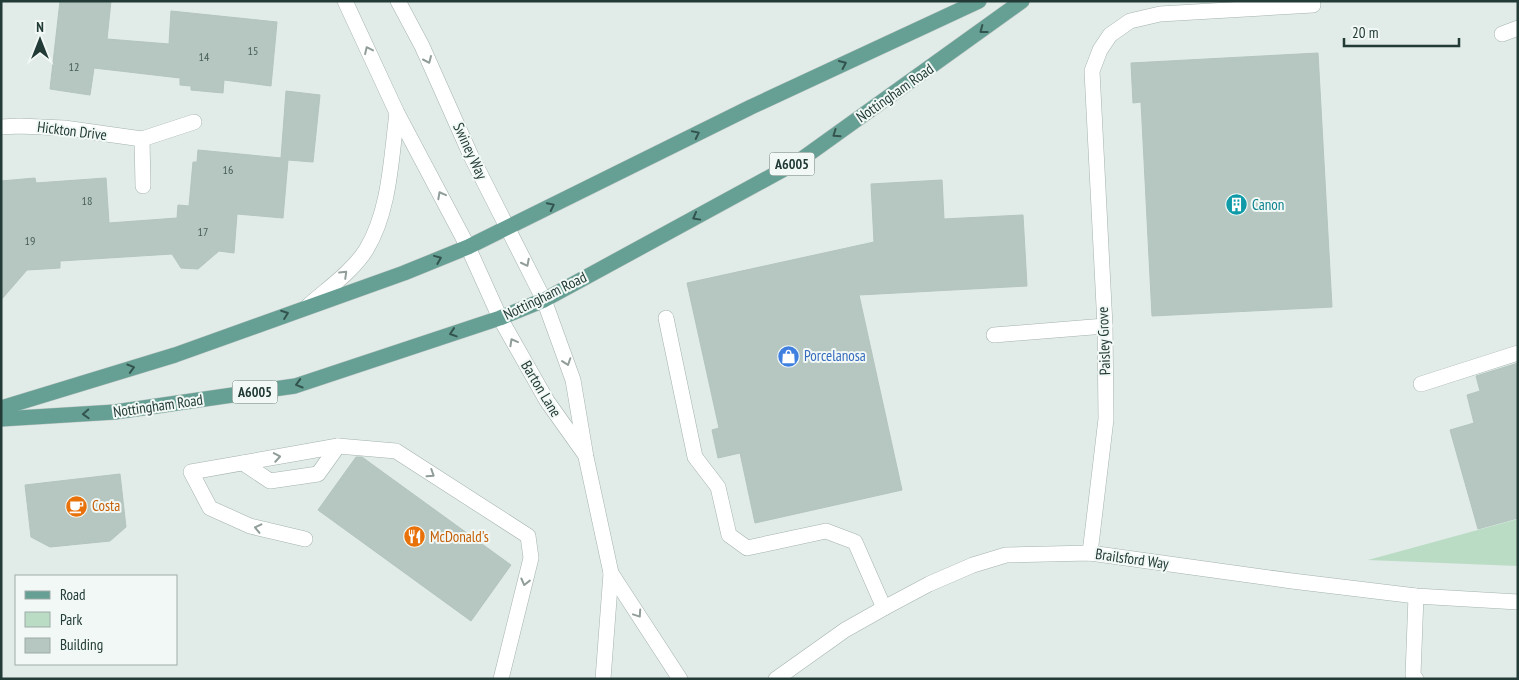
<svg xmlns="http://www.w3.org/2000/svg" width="1519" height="680" font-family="'PT Sans Narrow',sans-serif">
	<rect width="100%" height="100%" fill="#e1ebe7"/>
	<path fill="#badcc5" d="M1518 519V566L1368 560Z"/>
	<g fill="#b6c6c0" stroke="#b3c5be">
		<path d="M60 1H111L107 39 169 44 171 11 277 22 271 86 224 80 223 93 191 90V86L180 85V78L94 68 90 95 50 89Z"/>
		<path d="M1318 53 1332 307 1152 316 1141 102 1133 103 1131 63Z"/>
		<path d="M286 91 320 95 313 162 288 160 283 218 237 214 234 253 219 251 198 269 181 268 172 254 60 261V268L27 270 1 300V181L35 178 36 183 106 178 109 223 177 218 178 205 189 206 193 162H197L198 150 281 158Z"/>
		<path d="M942 180 944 219 1023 215 1027 286 859 295 902 490 755 523 740 453 718 458 712 430 719 428 687 283 874 242 871 184Z"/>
		<path d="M1518 363V518L1478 529 1450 430 1474 423 1467 395 1480 391 1476 376Z"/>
		<path d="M356 457H362L511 565 471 621 318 510Z"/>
		<path d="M120 474 126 527 110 541 50 547 31 537 25 485Z"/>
	</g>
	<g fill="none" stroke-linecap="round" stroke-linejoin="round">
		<defs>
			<g id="minor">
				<path d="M345 1 397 113 468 247 500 318 547 401 584 453"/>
				<path d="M398 1 422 46 471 156 544 300 573 380 586 457 611 573 603 679"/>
				<path d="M1502 34 1518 28"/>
				<path d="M1 127 19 126 64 128 142 139 194 122"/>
				<path d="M142 139 143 186"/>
				<path d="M308 306C327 289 352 272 366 250 390 211 391 158 397 113"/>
				<path d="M666 318 695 457 718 487 729 535 747 548 826 531 855 542 884 608"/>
				<path d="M994 335 1105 326"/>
				<path d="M1421 384 1518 353"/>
				<path d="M243 463 270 481 318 474 338 446"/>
				<path d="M305 539 250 526 210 508 191 472 338 446 396 451 528 536 531 558 501 679"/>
				<path d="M1090 553 1106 419 1105 326 1092 71 1100 50 1110 35 1130 21 1160 14 1313 5"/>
				<path d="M611 573 680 679"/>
				<path d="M1416 596 1413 675 1416 679"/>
				<path d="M776 679 845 630 884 608 929 584 973 565 1006 555 1090 553 1292 581 1416 596 1518 602"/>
			</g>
			<g id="major">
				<path d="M1 408 175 355 404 273 468 247 751 107 979 1"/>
				<path d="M1 419 115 412 295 386 500 318 544 300 799 161 1022 1"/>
			</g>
		</defs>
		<use href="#minor" stroke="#a4b3ae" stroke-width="16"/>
		<use href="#major" stroke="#c1c8c7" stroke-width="16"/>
		<use href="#minor" stroke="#fff" stroke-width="15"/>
		<use href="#major" stroke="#66a094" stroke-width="15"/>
	</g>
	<defs><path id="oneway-chevron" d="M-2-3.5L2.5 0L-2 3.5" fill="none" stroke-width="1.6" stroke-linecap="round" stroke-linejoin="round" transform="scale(1.25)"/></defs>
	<g stroke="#33544e">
		<use href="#oneway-chevron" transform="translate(983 30) rotate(143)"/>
		<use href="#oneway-chevron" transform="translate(843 64) rotate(-25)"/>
		<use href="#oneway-chevron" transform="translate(696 134) rotate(-26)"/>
		<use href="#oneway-chevron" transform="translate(836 134) rotate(145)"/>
		<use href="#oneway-chevron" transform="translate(551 206) rotate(-26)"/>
		<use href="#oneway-chevron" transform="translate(696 217) rotate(151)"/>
		<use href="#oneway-chevron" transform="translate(438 259) rotate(-22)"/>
		<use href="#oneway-chevron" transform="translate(285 314) rotate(-20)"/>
		<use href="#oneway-chevron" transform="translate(453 333) rotate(162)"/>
		<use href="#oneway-chevron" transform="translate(131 368) rotate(-17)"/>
		<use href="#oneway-chevron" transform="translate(299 384) rotate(164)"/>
		<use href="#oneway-chevron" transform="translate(86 414) rotate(177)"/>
	</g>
	<g stroke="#909d9a">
		<use href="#oneway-chevron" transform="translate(368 50) rotate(-115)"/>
		<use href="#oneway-chevron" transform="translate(428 60) rotate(66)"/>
		<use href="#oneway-chevron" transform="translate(441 195) rotate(-118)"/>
		<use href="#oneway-chevron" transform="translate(526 263) rotate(63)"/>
		<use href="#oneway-chevron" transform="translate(344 274) rotate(-44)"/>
		<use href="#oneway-chevron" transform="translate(513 342) rotate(-119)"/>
		<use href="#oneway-chevron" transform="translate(567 362) rotate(71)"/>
		<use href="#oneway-chevron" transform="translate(277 457) rotate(-10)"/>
		<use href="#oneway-chevron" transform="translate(431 474) rotate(33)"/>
		<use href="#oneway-chevron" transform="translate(258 528) rotate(-167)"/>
		<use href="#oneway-chevron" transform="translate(525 582) rotate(104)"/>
		<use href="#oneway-chevron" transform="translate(638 614) rotate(56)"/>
	</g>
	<defs>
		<symbol id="building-disc" viewBox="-11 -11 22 22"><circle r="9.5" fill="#0f9aa8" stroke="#f1f8f5"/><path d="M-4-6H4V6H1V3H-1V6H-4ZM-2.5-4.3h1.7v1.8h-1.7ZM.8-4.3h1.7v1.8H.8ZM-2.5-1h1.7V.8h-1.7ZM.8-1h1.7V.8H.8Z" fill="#fff"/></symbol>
		<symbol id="shop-disc" viewBox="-11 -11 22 22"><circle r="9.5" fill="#3f7fe0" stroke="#f1f8f5"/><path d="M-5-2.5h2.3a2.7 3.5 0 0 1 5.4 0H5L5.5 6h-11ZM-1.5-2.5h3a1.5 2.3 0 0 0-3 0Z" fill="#fff"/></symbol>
		<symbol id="cafe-disc" viewBox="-11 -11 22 22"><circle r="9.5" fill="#e8710a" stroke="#f1f8f5"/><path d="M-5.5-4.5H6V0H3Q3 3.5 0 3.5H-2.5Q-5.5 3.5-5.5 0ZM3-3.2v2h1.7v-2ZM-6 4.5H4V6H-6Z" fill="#fff"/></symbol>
		<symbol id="restaurant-disc" viewBox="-11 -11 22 22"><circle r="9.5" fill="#e8710a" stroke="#f1f8f5"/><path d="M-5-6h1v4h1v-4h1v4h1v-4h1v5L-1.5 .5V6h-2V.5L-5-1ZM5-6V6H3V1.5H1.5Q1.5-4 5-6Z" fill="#fff"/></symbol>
	</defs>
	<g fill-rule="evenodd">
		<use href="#building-disc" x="1224" y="192" width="25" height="25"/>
		<use href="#shop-disc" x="776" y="344" width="25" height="25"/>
		<use href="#cafe-disc" x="64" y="494" width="25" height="25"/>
		<use href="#restaurant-disc" x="402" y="524" width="25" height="25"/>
	</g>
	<g text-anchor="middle" stroke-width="4" stroke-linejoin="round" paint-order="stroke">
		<g font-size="12" fill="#475e58">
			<text x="253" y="55">15</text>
			<text x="204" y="61">14</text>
			<text x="74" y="71">12</text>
			<text x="228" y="174">16</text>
			<text x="87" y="205">18</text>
			<text x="203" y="236">17</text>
			<text x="30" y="245">19</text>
		</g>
		<g fill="#f1f8f5" stroke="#60746f" stroke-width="1">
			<rect x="769.5" y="152.5" width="45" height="23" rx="4"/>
			<rect x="232.5" y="380.5" width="45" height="23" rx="4"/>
		</g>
		<g font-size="14" font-weight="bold" fill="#223b36">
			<text x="792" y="169">A6005</text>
			<text x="255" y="397">A6005</text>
		</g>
		<g font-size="15" fill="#223b36" stroke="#f1f8f5">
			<text transform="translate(895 93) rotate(-35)" y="5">Nottingham Road</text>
			<text transform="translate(72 131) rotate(7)" y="5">Hickton Drive</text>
			<text transform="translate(470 151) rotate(65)" y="5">Swiney Way</text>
			<text transform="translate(545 296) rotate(-26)" y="5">Nottingham Road</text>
			<text transform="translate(1104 341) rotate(-92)" y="5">Paisley Grove</text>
			<text transform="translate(541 389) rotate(59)" y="5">Barton Lane</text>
			<text transform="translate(158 406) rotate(-8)" y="5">Nottingham Road</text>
			<text transform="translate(1132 559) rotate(8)" y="5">Brailsford Way</text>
		</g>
		<g font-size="15" fill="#0d838f" stroke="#f1f8f5" text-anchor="start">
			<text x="1252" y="210">Canon</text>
		</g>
		<g font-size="15" fill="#366cbe" stroke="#f1f8f5" text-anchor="start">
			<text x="804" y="361">Porcelanosa</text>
		</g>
		<g font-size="15" fill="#c56008" stroke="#f1f8f5" text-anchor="start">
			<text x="92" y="511">Costa</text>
			<text x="430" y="542">McDonald's</text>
		</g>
	</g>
	<rect width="1519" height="680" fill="none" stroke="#223b36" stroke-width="5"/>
	<rect x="15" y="575" width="162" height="90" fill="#f1f8f5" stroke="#9eaca9"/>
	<rect x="25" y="591" width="25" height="8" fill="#66a094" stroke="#9eaca9"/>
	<text x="60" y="600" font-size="15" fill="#223b36">Road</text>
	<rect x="25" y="612" width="25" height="15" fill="#badcc5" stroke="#9eaca9"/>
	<text x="60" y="625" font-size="15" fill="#223b36">Park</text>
	<rect x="25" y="638" width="25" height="15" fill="#b6c6c0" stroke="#9eaca9"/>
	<text x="60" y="650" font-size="15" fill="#223b36">Building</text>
	<g transform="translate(40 40)" stroke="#f1f8f5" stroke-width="4" paint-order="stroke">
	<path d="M0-4L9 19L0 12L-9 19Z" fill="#223b36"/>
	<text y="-8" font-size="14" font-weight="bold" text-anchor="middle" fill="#223b36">N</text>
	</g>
	<path d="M1344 38v8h115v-8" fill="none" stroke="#223b36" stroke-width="2.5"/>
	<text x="1352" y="38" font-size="15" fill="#223b36" stroke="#f1f8f5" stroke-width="4" paint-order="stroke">20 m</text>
</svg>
